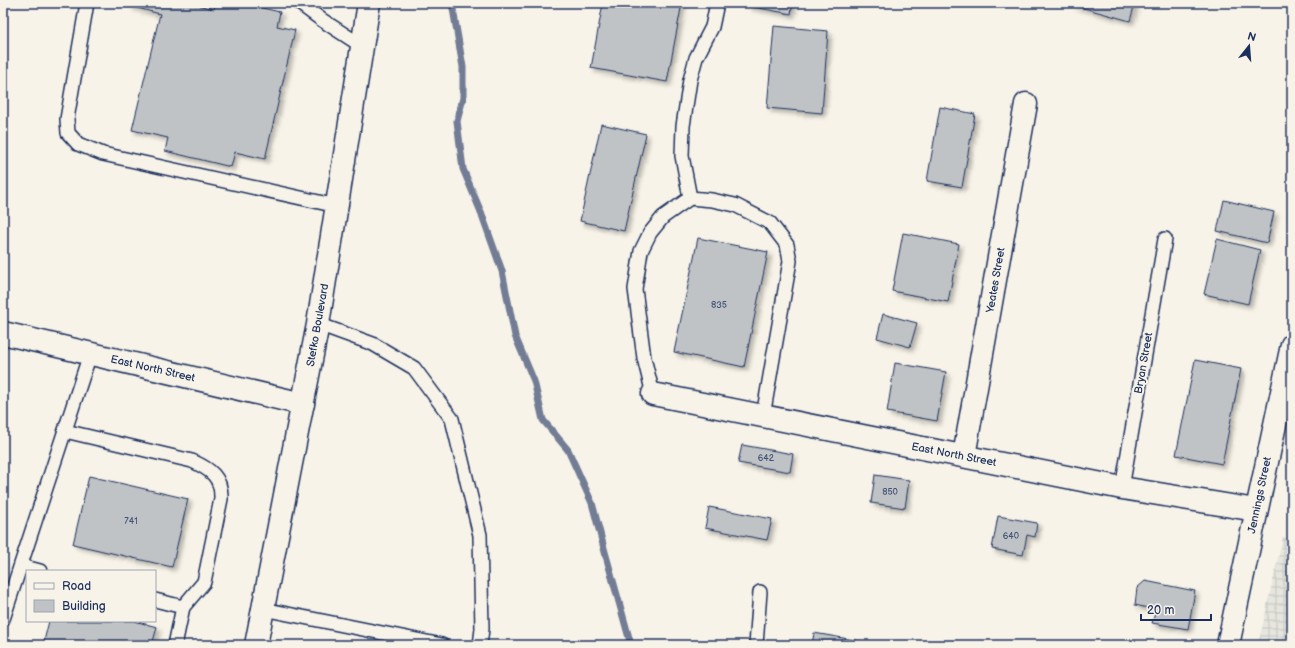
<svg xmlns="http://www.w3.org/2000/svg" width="1295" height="648" font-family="'Balsamiq Sans',sans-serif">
	<defs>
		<pattern id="industrial-grid" width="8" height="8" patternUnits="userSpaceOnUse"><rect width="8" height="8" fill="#e6e5de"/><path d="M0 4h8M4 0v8" fill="none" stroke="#c5c5c1"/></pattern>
		<filter id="shadow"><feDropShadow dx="3.5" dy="3.5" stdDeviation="2" flood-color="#0004"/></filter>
	</defs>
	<rect width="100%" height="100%" fill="#f7f3e8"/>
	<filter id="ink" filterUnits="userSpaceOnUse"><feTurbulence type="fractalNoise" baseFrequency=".025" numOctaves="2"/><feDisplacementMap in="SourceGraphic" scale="8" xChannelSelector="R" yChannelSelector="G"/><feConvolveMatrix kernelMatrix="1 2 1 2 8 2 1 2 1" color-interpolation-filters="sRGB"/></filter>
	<g filter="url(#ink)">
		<path fill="url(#industrial-grid)" d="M1283 537 1292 540V645H1258Z"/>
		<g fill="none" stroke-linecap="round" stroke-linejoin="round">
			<path stroke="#727c95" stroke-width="7" d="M452 3 463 67V98L457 121 463 169 481 212 502 271 515 336 534 381 543 420 568 450 592 503 605 552 631 645"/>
		</g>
		<g fill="#c0c3c5" stroke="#1b2f5e" filter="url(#shadow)">
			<path d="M131 3H188L214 9 216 3H240L280 12 277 26 295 30 265 159 235 152 231 167 165 151 168 138 132 130 160 14 130 6Z"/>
			<path d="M603 3H682L667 82 591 68Z"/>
			<path d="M749 3H793L791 14 748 6Z"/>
			<path d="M1073 3H1135L1130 21 1073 5Z"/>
			<path d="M774 26 828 31 822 113 767 108Z"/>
			<path d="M940 107 975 114 962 187 927 181Z"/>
			<path d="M601 124 646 134 624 231 580 221Z"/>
			<path d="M1224 200 1274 212 1267 243 1217 231Z"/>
			<path d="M903 233 959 244 948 302 892 291Z"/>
			<path d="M698 238 768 252 744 367 674 352Z"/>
			<path d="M1217 239 1260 250 1248 304 1204 294Z"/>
			<path d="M883 314 917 323 910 347 877 338Z"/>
			<path d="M1195 360 1241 369 1222 464 1176 455Z"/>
			<path d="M895 363 946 372 937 421 887 412Z"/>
			<path d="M742 445 793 454 790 472 738 463Z"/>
			<path d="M875 475 909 480 905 508 871 503Z"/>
			<path d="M89 476 188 499 172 567 73 544Z"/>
			<path d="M709 507 772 519 767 540 705 528Z"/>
			<path d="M998 516 1037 523 1035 537 1027 535 1023 555 992 549Z"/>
			<path d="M1145 581 1195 591 1188 629 1152 623 1156 610 1135 605 1137 588Z"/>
			<path d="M49 621H134L157 627 152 645H43Z"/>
			<path d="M814 633 883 645H812Z"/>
		</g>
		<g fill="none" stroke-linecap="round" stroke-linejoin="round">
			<defs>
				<g id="service">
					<path d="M87 3 67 119 68 133 78 144 103 154 337 206"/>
					<path d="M299 3 322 20 362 46"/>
					<path d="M690 198 682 156 683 126 690 80 696 58 712 27 717 3"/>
					<path d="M318 324 373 344 414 368 452 419 480 535 482 629 480 645"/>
					<path d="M653 394 644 358 635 289 641 251 650 233 663 217 690 198 712 200 735 205 770 223 787 245 790 261 763 416"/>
					<path d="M65 431 192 461C210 469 222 477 221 499L204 582 183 607 175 645"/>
					<path d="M1122 488 1165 239"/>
					<path d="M21 566 40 571"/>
					<path d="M155 600 183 607"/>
					<path d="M263 609 442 645"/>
					<path d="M3 619 90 354"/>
					<path d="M756 645 760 592"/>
				</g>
				<g id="minor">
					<path d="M3 333 303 404"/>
					<path d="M653 394 1122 488 1256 510"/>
					<path d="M964 456 1026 104"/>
					<path d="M1228 645 1292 345"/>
				</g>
				<path id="primary" d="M256 645 318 324 369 3"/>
			</defs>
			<use href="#service" stroke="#1b2f5e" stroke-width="16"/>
			<use href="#minor" stroke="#1b2f5e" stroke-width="25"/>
			<use href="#primary" stroke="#1b2f5e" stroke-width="25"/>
			<use href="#service" stroke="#f7f3e8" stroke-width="13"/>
			<use href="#minor" stroke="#f7f3e8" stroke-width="22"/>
			<use href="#primary" stroke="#f7f3e8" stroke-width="22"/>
		</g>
	</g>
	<g text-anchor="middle" stroke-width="4" stroke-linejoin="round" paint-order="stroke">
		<g font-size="9" fill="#445478">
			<text x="719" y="308">835</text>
			<text x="766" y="461">642</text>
			<text x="890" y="495">850</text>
			<text x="131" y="524">741</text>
			<text x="1011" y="539">640</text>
		</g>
		<g font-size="11" fill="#1b2f5e" stroke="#f7f3e8">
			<text transform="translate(995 280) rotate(-80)" y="4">Yeates Street</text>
			<text transform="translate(317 325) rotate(-80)" y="4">Stefko Boulevard</text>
			<text transform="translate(1143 363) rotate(-80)" y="4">Bryan Street</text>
			<text transform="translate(153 368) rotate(13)" y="4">East North Street</text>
			<text transform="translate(954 454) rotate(11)" y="4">East North Street</text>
			<text transform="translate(1259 495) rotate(-78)" y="4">Jennings Street</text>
		</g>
	</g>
	<rect width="1295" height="648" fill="none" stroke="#f7f3e8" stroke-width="16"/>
	<rect x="8" y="8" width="1279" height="632" fill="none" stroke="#1b2f5e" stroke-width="1.5" filter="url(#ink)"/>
	<rect x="26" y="570" width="130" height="52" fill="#f7f3e8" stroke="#9fa5b1"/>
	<rect x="34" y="583" width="20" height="6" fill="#f7f3e8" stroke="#9fa5b1"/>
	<text x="62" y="590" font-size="12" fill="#1b2f5e">Road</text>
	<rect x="34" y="600" width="20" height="12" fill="#c0c3c5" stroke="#9fa5b1"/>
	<text x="62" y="610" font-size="12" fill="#1b2f5e">Building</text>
	<g transform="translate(1249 46) rotate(17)" stroke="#f7f3e8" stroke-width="3" paint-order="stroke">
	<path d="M0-3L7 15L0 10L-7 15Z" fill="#1b2f5e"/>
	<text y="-6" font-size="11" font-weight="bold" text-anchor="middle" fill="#1b2f5e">N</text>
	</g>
	<path d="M1141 614v6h70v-6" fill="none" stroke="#1b2f5e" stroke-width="2"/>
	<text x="1147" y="614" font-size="12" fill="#1b2f5e" stroke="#f7f3e8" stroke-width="3" paint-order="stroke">20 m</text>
</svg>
